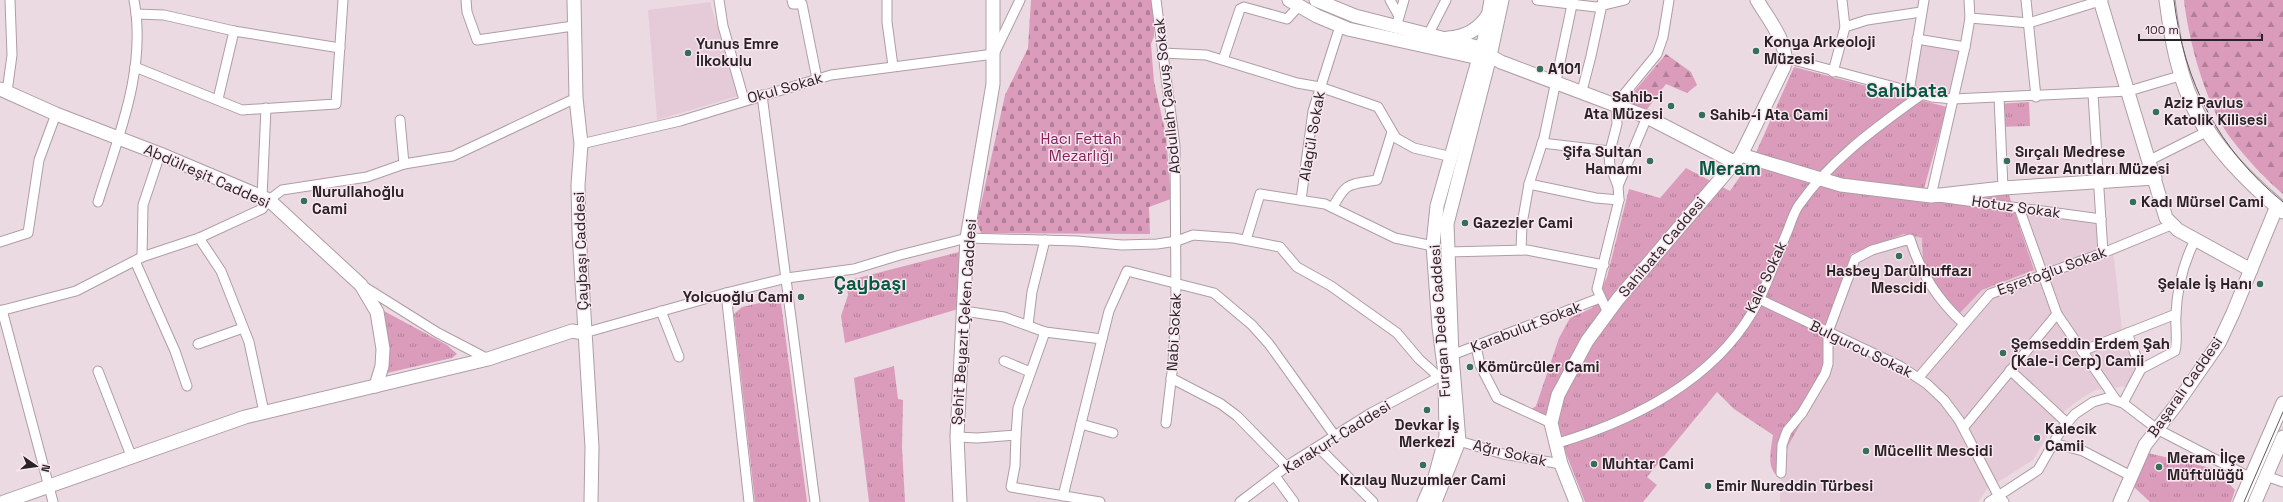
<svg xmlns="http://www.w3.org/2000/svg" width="2283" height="502" font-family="'Space Grotesk',sans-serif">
	<defs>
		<pattern id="grass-tufts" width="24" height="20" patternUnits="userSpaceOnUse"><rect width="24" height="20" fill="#db9cbc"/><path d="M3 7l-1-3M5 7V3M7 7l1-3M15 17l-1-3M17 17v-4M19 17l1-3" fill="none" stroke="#b27f99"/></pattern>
		<pattern id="forest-firs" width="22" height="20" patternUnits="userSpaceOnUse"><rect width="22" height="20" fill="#db9cbc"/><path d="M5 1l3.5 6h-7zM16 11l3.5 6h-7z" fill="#b27f99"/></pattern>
		<pattern id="cemetery-stones" width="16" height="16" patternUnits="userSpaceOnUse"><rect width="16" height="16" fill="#db9cbc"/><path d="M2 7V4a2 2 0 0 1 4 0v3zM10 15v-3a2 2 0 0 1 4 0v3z" fill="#b27f99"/></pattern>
	</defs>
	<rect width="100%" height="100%" fill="#ecdae2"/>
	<g fill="#e5cbd7">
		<path d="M710 2 738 96 657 120 648 10Z"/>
		<path d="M1922 42 1962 49 1951 97 1915 89Z"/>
		<path d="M2014 213 2099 223 2114 258 2122 330 2135 369 2128 386 2095 390 2076 402 2060 415 2033 460 1987 489 1978 502H1780L1781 478 1788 446 1830 371 1834 344 1826 322 1851 254 1905 234 1922 238 1923 268 1960 313 1982 290 2034 270Z"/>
	</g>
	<g fill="url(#grass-tufts)">
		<path d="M1794 67 1947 107 1923 192 2006 186 2034 270 1982 290 1960 313 1938 293 1923 268 1922 238 1904 234 1851 254 1827 322 1834 344 1830 371 1788 446 1781 478C1765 471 1771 450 1773 435L1734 409 1717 392 1647 477 1657 485 1643 502H1585L1554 423 1532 409 1536 406 1559 338 1570 318 1592 308 1607 277 1629 189 1660 198 1686 168 1730 191 1755 155Z"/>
		<path d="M2029 102 2030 126 1997 127 1996 104Z"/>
		<path d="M959 252 963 266 958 309 845 343 841 316 848 295 846 281Z"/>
		<path d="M773 300 781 303 807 502H755L734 314 742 307Z"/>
		<path d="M384 311 447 345 457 354 452 358 387 373 388 344 380 314Z"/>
		<path d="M894 366 898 399 903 400 902 447 905 502H869L854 378Z"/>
		<path d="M2148 453 2215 469 2235 490 2231 502H2150L2134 487Z"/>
	</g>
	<g fill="url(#forest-firs)">
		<path d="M2184 0H2283V194C2264 178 2235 147 2222 125 2203 93 2188 37 2184 0Z"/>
		<path d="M1666 54 1691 72 1697 85 1687 93 1666 84 1645 112 1627 100Z"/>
	</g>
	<path fill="url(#cemetery-stones)" d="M1031 0H1154V36L1151 44 1154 82 1166 135 1171 199 1149 207 1150 234 981 233 977 222 1005 95 1028 48Z"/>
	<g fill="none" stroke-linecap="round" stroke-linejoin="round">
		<defs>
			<g id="street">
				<path d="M466 0 467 12 477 40 573 26"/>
				<path d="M719 0 723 26 744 100"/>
				<path d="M792 0 793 4H802L817 79"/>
				<path d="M887 0V22L893 66"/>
				<path d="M1156 0 1175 146 1176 302 1173 364 1166 423"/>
				<path d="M1390 0 1399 16"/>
				<path d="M1537 0 1596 7 1625 0"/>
				<path d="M1969 0 1970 18 1965 47 1931 196 2101 219"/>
				<path d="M2026 0 2036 97"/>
				<path d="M136 14 164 15 234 31"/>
				<path d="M1970 18 2029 23 2103 0"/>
				<path d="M1396 27 1404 0"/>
				<path d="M1845 27 1867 20 1921 12"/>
				<path d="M1428 35 1446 0"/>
				<path d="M1917 39 1965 47"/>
				<path d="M1162 53 1206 55 1297 83 1320 87 1378 107 1396 138 1414 148 1452 157"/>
				<path d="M1786 58 1932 97 1953 99 2129 91 2183 75"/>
				<path d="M1223 60 1240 9 1244 7 1287 19 1299 6"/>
				<path d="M135 67 242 110 336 104 343 0"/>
				<path d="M1833 72 1845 27 1842 0"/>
				<path d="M1582 91 1591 56 1603 0"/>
				<path d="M7 92 12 55 10 0"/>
				<path d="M1909 92 1924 0"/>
				<path d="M2093 94 2103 253"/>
				<path d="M762 95 815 502"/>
				<path d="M1999 97 2003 188"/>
				<path d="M218 99 234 31 340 48"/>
				<path d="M400 120 404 164"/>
				<path d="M1542 143 1610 151"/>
				<path d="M581 144 680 121 831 75 994 54 1020 0"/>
				<path d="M2150 160 2208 131"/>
				<path d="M1529 184 1596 198 1619 200"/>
				<path d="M1618 186 1610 166 1609 155 1617 124 1616 104 1657 54 1663 37 1669 0"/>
				<path d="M262 197 266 108"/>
				<path d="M1301 200 1313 111 1340 26"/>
				<path d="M98 202C118 137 147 69 134 0"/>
				<path d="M1333 207C1347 181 1349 185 1377 180L1392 132"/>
				<path d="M2019 208 2057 314 2116 400"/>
				<path d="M199 238 221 271 249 342 264 412"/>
				<path d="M1246 240 1260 194 1325 204 1395 238 1433 246"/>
				<path d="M0 242 28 233 39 160 56 114"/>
				<path d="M1521 250 1522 224 1529 184 1544 138 1573 0"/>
				<path d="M1448 252 1527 250 1604 265"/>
				<path d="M142 257 143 205 160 154"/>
				<path d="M135 261 175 351 187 386"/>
				<path d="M363 286 438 333 488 359"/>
				<path d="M726 293 749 502"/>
				<path d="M1759 299 1900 366 1927 384 1944 400 1959 420 1998 495 2004 502"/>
				<path d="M2 310 53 502"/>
				<path d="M0 311 76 291 142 257 199 238 262 209 269 200 282 190 367 177 404 164 453 156 576 98"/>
				<path d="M661 311 679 357"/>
				<path d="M964 311 1004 317 1045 332"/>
				<path d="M1608 313 1597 289 1619 200 1618 186 1647 117"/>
				<path d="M1028 325 1032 292 1045 240"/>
				<path d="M584 333 726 293 787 278 854 269 900 255 967 238 1077 241 1122 245 1157 244 1177 241 1193 235 1234 238 1280 247 1297 267 1331 286 1397 333 1419 359 1439 377"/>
				<path d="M2127 333 2141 369"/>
				<path d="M198 344 243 328"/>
				<path d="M1476 346 1480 365 1497 398 1551 423"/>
				<path d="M2082 351 2176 314"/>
				<path d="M1452 355 1600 298"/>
				<path d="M1004 361 1030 372"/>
				<path d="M2010 370 2066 422"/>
				<path d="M98 371 132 458"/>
				<path d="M1919 377 1990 294 2103 253 2171 225"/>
				<path d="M1171 378 1221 404 1237 416 1287 467"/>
				<path d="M2123 403 2141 369 2175 351C2178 340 2175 326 2176 314 2177 289 2184 262 2195 240"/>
				<path d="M1081 424 1113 433"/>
				<path d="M1964 427 2057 314"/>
				<path d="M1016 435 1015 466 1011 487 1100 502"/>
				<path d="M957 437 977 438 1016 435 1018 408 1045 332 1102 339"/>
				<path d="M1459 441 1503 454 1561 464"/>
				<path d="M2053 443 2083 451 2131 476"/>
				<path d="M1555 444C1636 420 1719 379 1759 300 1770 277 1778 253 1788 230 1791 222 1794 212 1799 205 1831 159 1877 127 1921 95"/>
				<path d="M1318 447 1373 502"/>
				<path d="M1781 473 1782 445 1787 431 1802 413 1825 374 1828 364V332L1855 259 1872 250 1910 239C1921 274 1937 299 1964 324"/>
				<path d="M1275 476 1294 502"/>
				<path d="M2266 476 2283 482"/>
				<path d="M1063 496 1109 311 1127 271 1214 293 1252 325 1269 344 1335 436"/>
				<path d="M1240 502 1290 464 1371 413 1443 375"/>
				<path d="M1989 502 2038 470 2061 430 2075 414 2093 402 2107 398 2123 403 2157 429 2251 478"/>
			</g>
			<g id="secondary">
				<path d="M574 0 576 98 581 144 578 185 579 232 592 447 591 502"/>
				<path d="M1289 0 1317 16 1348 29 1479 58 1486 57"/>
				<path d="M1316 0 1355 16 1481 48 1490 56 1501 62 1647 117 1734 162"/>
				<path d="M2100 0 2166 218 2178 230 2251 270"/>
				<path d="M1448 38C1465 37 1479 29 1488 15"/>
				<path d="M0 89 56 114 160 154 269 200 361 285 377 312 383 349 382 366 376 386"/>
				<path d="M1741 155 1841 185 1931 196 2003 188 2155 178"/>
				<path d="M4 502 245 417 488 359 572 331 584 333"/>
				<path d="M960 502 957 437 967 238 993 84V0"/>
				<path d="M1424 502 1435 477 1446 436 1445 374 1439 327 1433 245 1437 206 1484 40 1491 0"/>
				<path d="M1435 502 1459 441 1452 355 1447 224 1490 56 1502 0"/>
				<path d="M1576 502 1561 464 1551 423 1558 395 1587 341 1618 299 1741 155 1784 67C1790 44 1768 19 1757 0"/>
				<path d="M2120 502 2145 445 2176 405 2219 343 2233 313 2277 206"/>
				<path d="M2240 502 2283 403"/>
				<path d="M2255 502 2283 437"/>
			</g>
			<path id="primary" d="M2167 0C2172 38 2179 80 2198 115 2217 151 2252 185 2283 211"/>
		</defs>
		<use href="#street" stroke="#ae9da5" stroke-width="11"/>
		<use href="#secondary" stroke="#ae9da5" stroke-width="15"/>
		<use href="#primary" stroke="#ae9da5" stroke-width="17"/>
		<use href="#street" stroke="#fff" stroke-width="9"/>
		<use href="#secondary" stroke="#fff" stroke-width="13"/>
		<use href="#primary" stroke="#fff" stroke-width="15"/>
		<g stroke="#61575c" stroke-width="1">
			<path d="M2174 0C2184 83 2218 149 2283 202"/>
			<path d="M2244 502 2283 412"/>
		</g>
	</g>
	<g fill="#336f59" stroke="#f9e7ef" stroke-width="1.5">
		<circle cx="1756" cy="51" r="4"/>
		<circle cx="688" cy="53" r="4"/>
		<circle cx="1540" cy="69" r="4"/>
		<circle cx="1671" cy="106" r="4"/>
		<circle cx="2156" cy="112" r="4"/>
		<circle cx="1702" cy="115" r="4"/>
		<circle cx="1650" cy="161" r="4"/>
		<circle cx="2007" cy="161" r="4"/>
		<circle cx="304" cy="201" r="4"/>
		<circle cx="2133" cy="202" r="4"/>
		<circle cx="1465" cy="223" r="4"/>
		<circle cx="1899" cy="256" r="4"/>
		<circle cx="2260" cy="284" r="4"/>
		<circle cx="801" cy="297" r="4"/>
		<circle cx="2003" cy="353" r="4"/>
		<circle cx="1470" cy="367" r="4"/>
		<circle cx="1427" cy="410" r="4"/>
		<circle cx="2037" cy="438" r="4"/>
		<circle cx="1866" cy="451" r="4"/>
		<circle cx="1594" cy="464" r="4"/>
		<circle cx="1423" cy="465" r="4"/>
		<circle cx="2159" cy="467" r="4"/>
		<circle cx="1708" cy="486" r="4"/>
	</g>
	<g text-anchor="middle" stroke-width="3" stroke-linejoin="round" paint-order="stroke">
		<g font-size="15" font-weight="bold" fill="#292226" stroke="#f9e7ef" text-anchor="start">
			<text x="1764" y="47">Konya Arkeoloji<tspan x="1764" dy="17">Müzesi</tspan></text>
			<text x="696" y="49">Yunus Emre<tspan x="696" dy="17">İlkokulu</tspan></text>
			<text x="1548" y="74">A101</text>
			<text x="1663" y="102" text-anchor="end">Sahib-i<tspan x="1663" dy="17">Ata Müzesi</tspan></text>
			<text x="2164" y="108">Aziz Pavlus<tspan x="2164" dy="17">Katolik Kilisesi</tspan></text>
			<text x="1710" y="120">Sahib-i Ata Cami</text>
			<text x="1642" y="157" text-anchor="end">Şifa Sultan<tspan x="1642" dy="17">Hamamı</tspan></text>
			<text x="2015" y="157">Sırçalı Medrese<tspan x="2015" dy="17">Mezar Anıtları Müzesi</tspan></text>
			<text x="312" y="197">Nurullahoğlu<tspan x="312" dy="17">Cami</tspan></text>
			<text x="2141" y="207">Kadı Mürsel Cami</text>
			<text x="1473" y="228">Gazezler Cami</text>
			<text x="1899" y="276" text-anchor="middle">Hasbey Darülhuffazı<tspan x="1899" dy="17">Mescidi</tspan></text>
			<text x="2252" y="289" text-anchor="end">Şelale İş Hanı</text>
			<text x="793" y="302" text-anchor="end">Yolcuoğlu Cami</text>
			<text x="2011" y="349">Şemseddin Erdem Şah<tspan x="2011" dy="17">(Kale-i Cerp) Camii</tspan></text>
			<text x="1478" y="372">Kömürcüler Cami</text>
			<text x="1427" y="430" text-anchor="middle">Devkar İş<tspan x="1427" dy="17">Merkezi</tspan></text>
			<text x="2045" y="434">Kalecik<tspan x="2045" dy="17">Camii</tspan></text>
			<text x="1874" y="456">Mücellit Mescidi</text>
			<text x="2167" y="463">Meram İlçe<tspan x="2167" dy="17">Müftülüğü</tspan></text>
			<text x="1602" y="469">Muhtar Cami</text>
			<text x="1423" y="485" text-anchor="middle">Kızılay Nuzumlaer Cami</text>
			<text x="1716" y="491">Emir Nureddin Türbesi</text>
		</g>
		<g font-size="15" fill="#292226" stroke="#f9e7ef">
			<text transform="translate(785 88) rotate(-16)" y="5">Okul Sokak</text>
			<text transform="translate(1167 96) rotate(-96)" y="5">Abdullah Çavuş Sokak</text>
			<text transform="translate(1312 136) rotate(-80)" y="5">Alagül Sokak</text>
			<text transform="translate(207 176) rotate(24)" y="5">Abdülreşit Caddesi</text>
			<text transform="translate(2016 207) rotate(8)" y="5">Hotuz Sokak</text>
			<text transform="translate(1662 247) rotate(-50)" y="5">Sahibata Caddesi</text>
			<text transform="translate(581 251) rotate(-92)" y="5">Çaybaşı Caddesi</text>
			<text transform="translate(2052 271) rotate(-20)" y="5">Eşrefoğlu Sokak</text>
			<text transform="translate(1766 277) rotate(-65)" y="5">Kale Sokak</text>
			<text transform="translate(1440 321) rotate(-94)" y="5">Furgan Dede Caddesi</text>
			<text transform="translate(964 322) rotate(-86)" y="5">Şehit Beyazıt Çeken Caddesi</text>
			<text transform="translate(1526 327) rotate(-21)" y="5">Karabulut Sokak</text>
			<text transform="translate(1174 332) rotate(-87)" y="5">Nabi Sokak</text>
			<text transform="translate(1861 349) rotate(26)" y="5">Bulgurcu Sokak</text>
			<text transform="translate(2185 387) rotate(-55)" y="5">Başaralı Caddesi</text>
			<text transform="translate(1337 437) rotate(-32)" y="5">Karakurt Caddesi</text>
			<text transform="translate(1510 453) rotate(13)" y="5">Ağrı Sokak</text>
		</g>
		<g font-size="15" fill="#841f5d" stroke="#f9e7ef">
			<text x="1081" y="144">Hacı Fettah<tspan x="1081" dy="17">Mezarlığı</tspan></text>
		</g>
		<g font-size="19" font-weight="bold" fill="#095841" stroke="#f9e7ef">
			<text x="1907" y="97">Sahibata</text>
			<text x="1730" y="175">Meram</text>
			<text x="870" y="290">Çaybaşı</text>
		</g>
	</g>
	<g transform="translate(36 466) rotate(103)" stroke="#f9e7ef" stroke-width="3" paint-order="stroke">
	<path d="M0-3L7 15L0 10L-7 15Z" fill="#292226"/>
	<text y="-6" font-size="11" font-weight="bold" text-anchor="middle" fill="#292226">N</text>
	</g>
	<path d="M2139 34v6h123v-6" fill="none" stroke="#292226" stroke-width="2"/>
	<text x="2145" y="34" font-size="12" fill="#292226" stroke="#f9e7ef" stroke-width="3" paint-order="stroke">100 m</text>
</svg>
